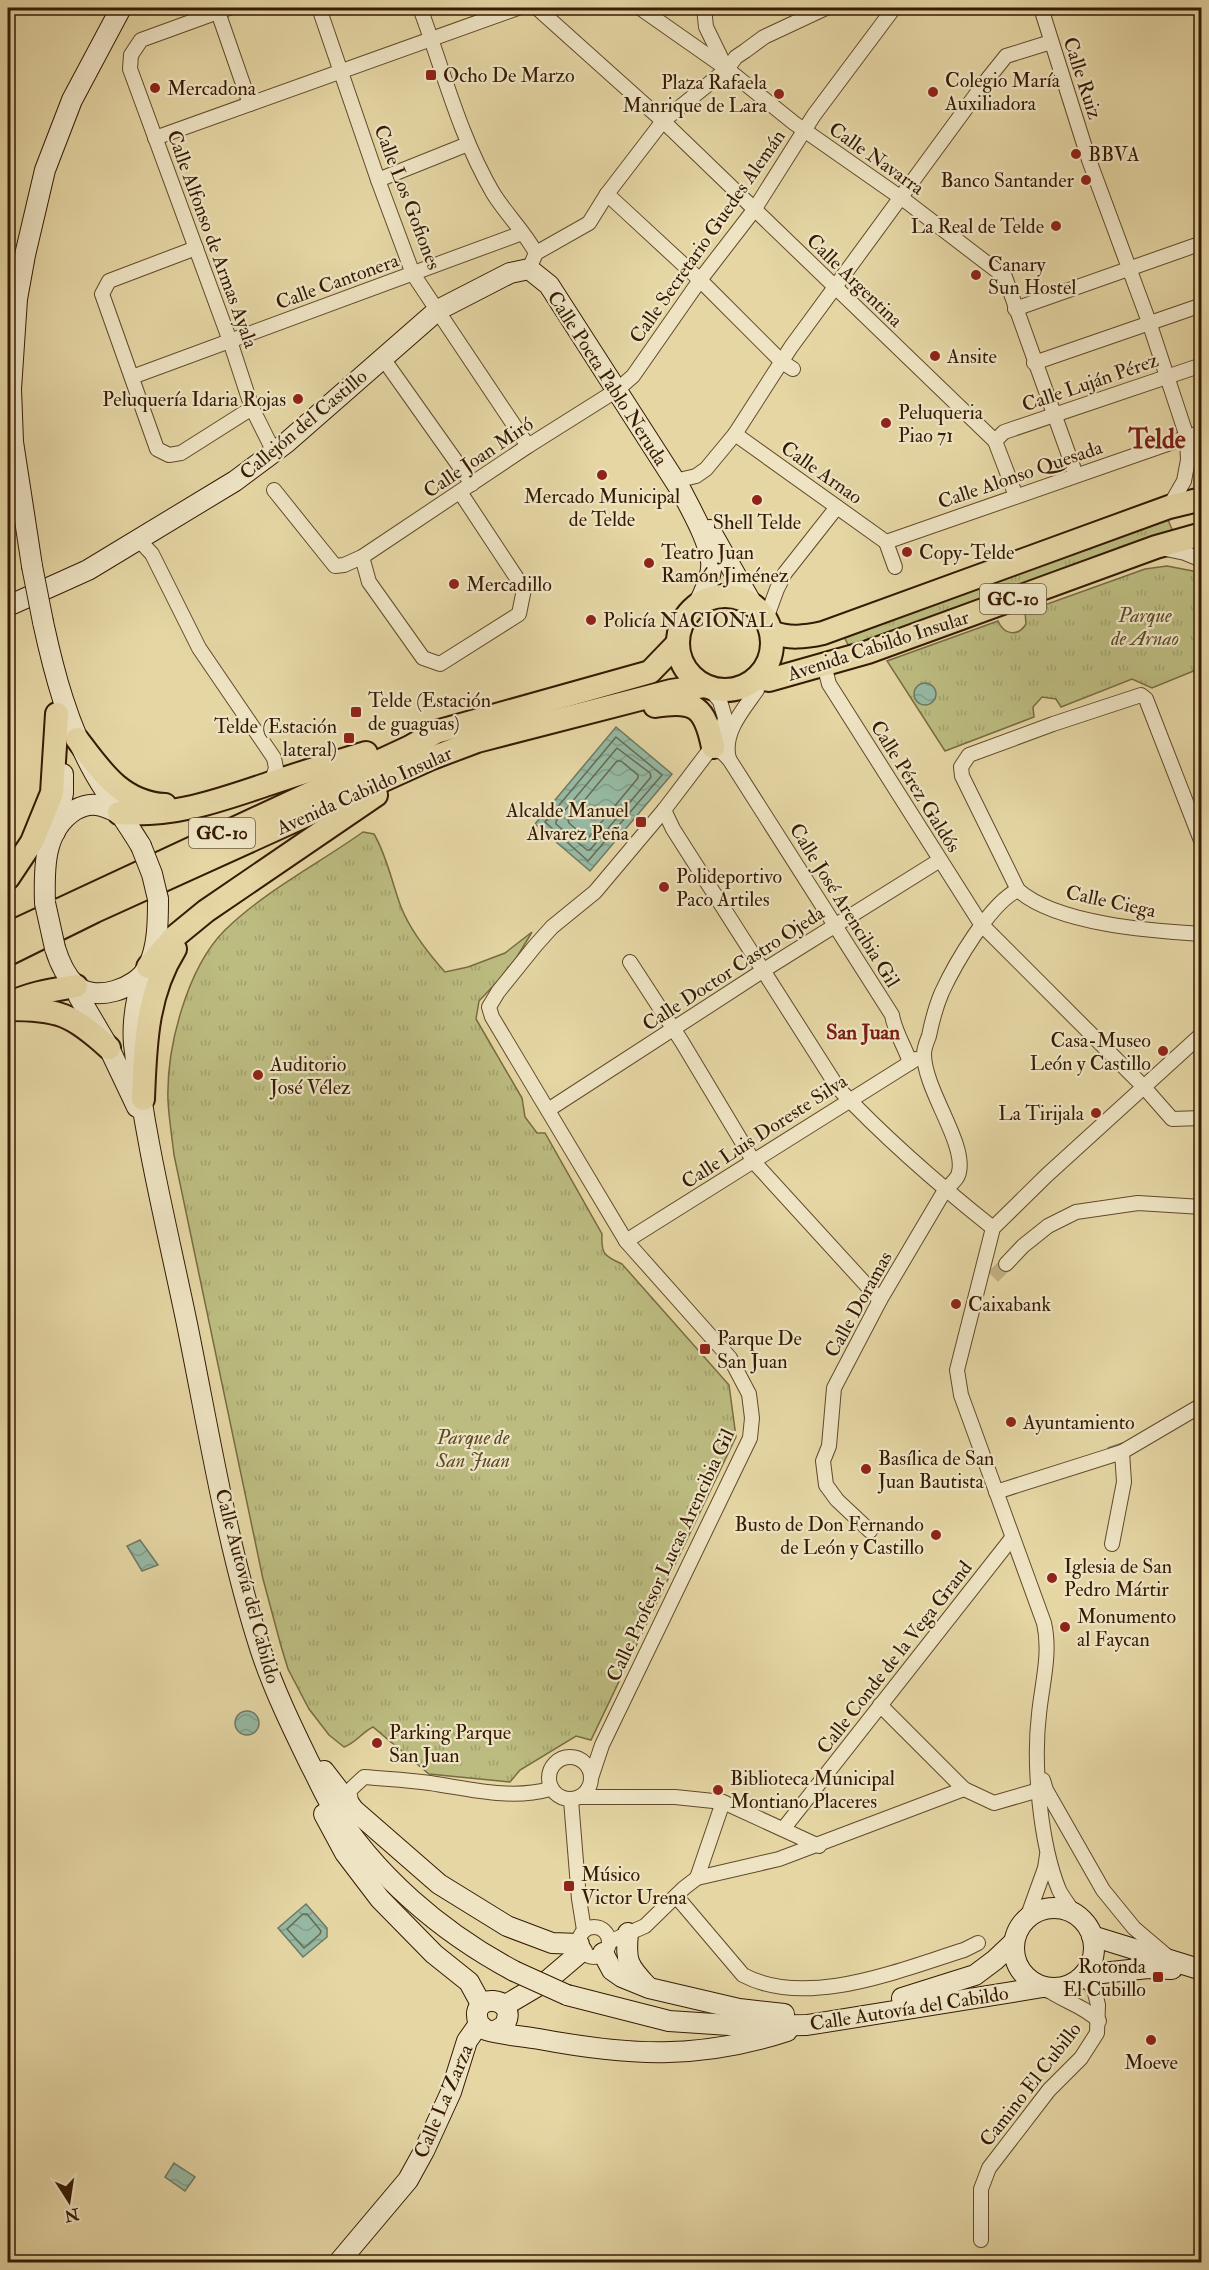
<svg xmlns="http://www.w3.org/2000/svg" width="1209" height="2270" font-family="'IM FELL Double Pica',serif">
	<defs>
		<pattern id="park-tufts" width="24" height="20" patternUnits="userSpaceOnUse" patternTransform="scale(1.5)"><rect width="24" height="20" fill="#bcbc80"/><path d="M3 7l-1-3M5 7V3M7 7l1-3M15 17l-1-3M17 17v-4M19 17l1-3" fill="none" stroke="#a2a16d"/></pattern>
		<pattern id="water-waves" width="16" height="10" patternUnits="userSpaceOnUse" patternTransform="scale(1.5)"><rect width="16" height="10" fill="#96b9a3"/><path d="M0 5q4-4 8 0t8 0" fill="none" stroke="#829e8b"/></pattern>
	</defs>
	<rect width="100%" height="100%" fill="#e5d6a4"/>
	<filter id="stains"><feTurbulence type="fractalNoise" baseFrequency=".00333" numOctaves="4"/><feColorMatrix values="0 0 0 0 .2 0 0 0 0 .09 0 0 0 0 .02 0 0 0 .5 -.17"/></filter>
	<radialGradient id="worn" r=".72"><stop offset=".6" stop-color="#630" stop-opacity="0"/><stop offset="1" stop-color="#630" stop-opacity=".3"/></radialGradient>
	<g fill="url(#park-tufts)" stroke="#786b42" stroke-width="1.5">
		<path d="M1168 520 1175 536 852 652 843 635Z"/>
		<path d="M1167 566 1193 571 1201 575V668L1152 688 1132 679 1061 707 1056 699 1042 697 1033 707 1034 717 945 751 887 661 998 621C1004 635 1018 637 1026 624L1025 612 1145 569Z"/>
		<path d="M363 832 374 834C387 856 392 883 401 907 411 932 428 953 445 972L468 967 505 953 532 932 511 967 479 1001 476 1019 522 1098 525 1117 537 1133H545L602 1234C601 1254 604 1256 622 1264L729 1385 736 1437 591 1740 576 1736 520 1770 510 1782 429 1774 373 1727C361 1733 357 1742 344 1747L329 1735 309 1709 288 1669 281 1646 263 1579 174 1155C172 1137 169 1119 168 1101 166 1048 187 968 225 930 265 891 318 864 363 832Z"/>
	</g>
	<g fill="url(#water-waves)" stroke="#6f7963" stroke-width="1.5">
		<circle cx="925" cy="694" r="11"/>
		<path d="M616 727 672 774 590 871 535 824Z"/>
		<path d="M140 1540 158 1565 142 1571 127 1546Z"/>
		<circle cx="247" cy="1723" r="12"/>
		<path d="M306 1904 327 1928V1937L303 1957 278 1928Z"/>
		<path d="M174 2163 195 2177 185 2191 165 2177Z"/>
	</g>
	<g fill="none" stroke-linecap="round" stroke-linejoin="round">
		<g stroke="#666a53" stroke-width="1.5">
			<path d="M616 737 662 775 588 861 545 822Z"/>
			<path d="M617 748 650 773 651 777 590 850H587L556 824V821Z"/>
			<path d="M617 761H621L638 775V778L589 837 586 838 569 823 568 820Z"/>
			<path d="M303 1914H307L321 1931 320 1934 304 1948 287 1929Z"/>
		</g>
		<path stroke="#6f7963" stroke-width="4" d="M1109 1449 1124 1444"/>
		<path stroke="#c2b084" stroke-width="14" stroke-dasharray="14 7" stroke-linecap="butt" d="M993 1277 1006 1264"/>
		<defs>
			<g id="street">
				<path d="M229 8 141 40 131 55 130 69 230 341 252 408 274 452"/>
				<path d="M319 8 378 180 413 274 528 446"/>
				<path d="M420 8C443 69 459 135 493 193 506 214 524 231 536 253"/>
				<path d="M537 8 663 121 995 441 1016 496"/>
				<path d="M640 8 727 69 794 123 907 202 1005 277 1076 475"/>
				<path d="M704 8 706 27 726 68"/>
				<path d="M1041 8 1089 160 1149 322 1187 437 1188 460 1184 481 1169 507"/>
				<path d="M218 12 250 104"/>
				<path d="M155 138 518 8"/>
				<path d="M378 180 468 144"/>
				<path d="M607 194 700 280 782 362 793 369"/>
				<path d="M196 248 109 281 102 294 157 449 169 455 181 453 252 408"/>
				<path d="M529 269 536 253 589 223 607 194 663 121 727 69 736 57 745 51 764 37 826 8"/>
				<path d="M1015 309 1202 243"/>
				<path d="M382 357 472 484"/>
				<path d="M1034 363 1202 305"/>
				<path d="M132 377 522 233"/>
				<path d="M735 434 886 542"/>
				<path d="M995 441 1004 432 1202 365"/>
				<path d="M675 481 696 476 706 469 735 434 791 347 986 81 1006 56 1051 42"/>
				<path d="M274 490 335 566 344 565 362 557 528 446 617 390 633 376 700 280 754 210 814 115 894 8"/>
				<path d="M138 539 152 554 199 648 274 758 276 768 271 783"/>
				<path d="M886 542 1202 432"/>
				<path d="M886 542 895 567"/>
				<path d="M1161 548 1185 553 1202 560"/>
				<path d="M362 557 369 582 423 658 440 664 519 614 524 589 460 492"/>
				<path d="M766 619 777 589 785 573 837 507"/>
				<path d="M824 665 829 684 981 924 1143 1086 1172 1119 1202 1118"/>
				<path d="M710 749 722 752 729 759 892 1015C895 1033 905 1046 910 1063"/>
				<path d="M729 759C722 733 743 710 757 690L755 680"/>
				<path d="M664 810 673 829 838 1088C885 1138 939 1185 993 1228"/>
				<path d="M1202 843 1146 699 1141 695 1053 724 969 755 961 767 962 776 1018 890C1056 924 1151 931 1202 934"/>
				<path d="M630 962 682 1042 754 1162 880 1300"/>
				<path d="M548 1110 764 970 940 860"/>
				<path d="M626 1241 916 1059"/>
				<path d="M1006 1264 1023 1246 1048 1226 1076 1212 1138 1203 1202 1207"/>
				<path d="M996 1492 1122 1452 1202 1405"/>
				<path d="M870 1531 837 1500 826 1485 823 1461 829 1446 834 1388 880 1300 945 1190C950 1185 958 1179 959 1172 966 1143 924 1089 924 1054 924 1048 927 1041 929 1036 932 1021 936 1006 942 992 955 964 990 903 1018 890"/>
				<path d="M1112 1544 1124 1482 1122 1452"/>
				<path d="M880 1705 964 1789 994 1803 1039 1790"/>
				<circle cx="570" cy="1778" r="21"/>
				<path d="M591 1778 602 1745 750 1438 752 1418 749 1394 730 1358 626 1241 492 1017 489 1007 498 992 535 946 552 927 595 892 664 810 721 735 725 718 720 701 708 687"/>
				<path d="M1043 1780 1046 1790 1103 1890 1134 1928 1167 1956"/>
				<path d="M580 1797H675L723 1802 819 1846"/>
				<path d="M571 1800 579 1899 584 1930"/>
				<path d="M352 1805 349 1791 364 1777C386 1779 408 1780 430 1783 470 1789 511 1800 550 1789"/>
				<path d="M784 1828 1012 1538"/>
				<path d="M697 1878 723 1802"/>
				<path d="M676 1896 743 1975C807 2009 899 1970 964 1950L978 1943"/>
				<path d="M1074 1913C1069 1905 1063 1898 1059 1890 1040 1843 1033 1764 1039 1714 1042 1684 1051 1653 1044 1623L961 1395 957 1370 993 1228 1047 1175 1202 1034"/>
				<path d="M1027 1918 1045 1868 1047 1855"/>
				<circle cx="594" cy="1942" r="15"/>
				<path d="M609 1942 645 1926 684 1888 697 1878 779 1859 964 1789"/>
				<path d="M1045 1988C1062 2001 1083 2005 1099 2021"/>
				<path d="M981 2240V2189L989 2168 1049 2090 1081 2058 1097 2033 1098 2005 1094 1989 1083 1976"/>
			</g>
			<g id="secondary">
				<path d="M710 530 752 604"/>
				<path d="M32 566 13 442 11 389 17 299 25 255 45 170 72 100 121 8"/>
				<path d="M8 606 88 570 235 481 286 443 438 310 510 273 529 269 549 285 682 492C692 512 708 539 711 561 713 575 704 593 698 605"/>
				<path d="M43 622C54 673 68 726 94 772 108 797 126 821 141 846"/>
				<path d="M55 832 63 793V774"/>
				<path d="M45 903C44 870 43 830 75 810 82 806 90 804 97 805 105 806 112 810 119 813"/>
				<path d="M55 948C59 961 65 975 75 985 94 1003 137 989 148 967 158 947 158 921 158 899"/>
				<path d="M144 973C137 995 132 1020 134 1044 144 1138 168 1232 187 1324 209 1432 227 1546 261 1651 274 1690 292 1727 310 1764 317 1777 323 1791 330 1803 374 1875 441 1932 514 1971"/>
				<path d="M76 986 79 997 109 1048 137 1107"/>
				<path d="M324 1771 354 1810 439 1884 507 1926 552 1943 579 1944"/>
				<path d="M324 1814 345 1853 380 1899 434 1954 469 1982 481 2004"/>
				<circle cx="1054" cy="1948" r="40"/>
				<path d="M628 1933C625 1961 628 1966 647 1986"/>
				<path d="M1092 1936 1202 1970"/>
				<path d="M603 1953 612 1970 622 1977 649 1988 739 2009 784 2014"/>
				<path d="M1084 1975 1148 1968 1172 1969"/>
				<path d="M567 1995 669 2021 744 2026 807 2025 1043 1987"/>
				<path d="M902 1998 975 1975 995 1960 1013 1943"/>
				<path d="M504 2006 548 1980 582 1951"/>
				<path d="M495 2031 504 2026C522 1995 466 1991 479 2024L486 2030C503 2035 522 2036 539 2039 629 2056 699 2060 787 2031"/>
				<path d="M339 2262 408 2180 424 2151 451 2092 467 2041 479 2024"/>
			</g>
			<g id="primary">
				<circle cx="725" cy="643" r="47"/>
				<path d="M771 632C789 639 805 637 823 633L1169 507 1202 499"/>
				<path d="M757 678 769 680 868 652 1156 547 1202 534"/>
				<path d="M655 706C696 699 705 708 713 747"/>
				<path d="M77 739C101 771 122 803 165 805"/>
				<path d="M119 813C173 817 218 801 268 784 301 773 333 763 366 753"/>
				<path d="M8 878 32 842 52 793 57 714"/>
				<path d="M8 934 410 747 436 732 650 672 678 643"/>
				<path d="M8 954 95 911 432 758 477 741 671 691 704 686"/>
				<path d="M148 967 173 938 206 911 376 795"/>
				<path d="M9 1004C30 993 53 990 76 986"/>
				<path d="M8 1009C59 1009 71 1014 109 1048"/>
				<path d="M143 1099C145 1047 146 995 175 949"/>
			</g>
		</defs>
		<use href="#street" stroke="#61492b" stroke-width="16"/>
		<use href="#secondary" stroke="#351a03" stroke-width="22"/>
		<use href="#primary" stroke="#351a03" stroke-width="26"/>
		<use href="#street" stroke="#eee4c4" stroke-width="14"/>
		<use href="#secondary" stroke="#eee4c4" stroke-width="20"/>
		<use href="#primary" stroke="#e5d6a4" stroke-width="22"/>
		<defs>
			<g id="secondary-bridge">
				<path d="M32 566 43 622"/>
				<path d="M141 846 152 874 158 899"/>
				<path d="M45 903 55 948"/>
				<path d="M514 1971 567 1995"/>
			</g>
		</defs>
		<use href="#secondary-bridge" stroke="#351a03" stroke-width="22" stroke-linecap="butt"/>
		<use href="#secondary-bridge" stroke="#eee4c4" stroke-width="20"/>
	</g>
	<g fill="#8f2418" stroke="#eee4c4" stroke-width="2">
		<rect x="425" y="69" width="12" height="12" rx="3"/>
		<circle cx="155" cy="88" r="6"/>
		<circle cx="933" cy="92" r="6"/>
		<circle cx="779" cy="94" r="6"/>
		<circle cx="1076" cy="154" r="6"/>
		<circle cx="1086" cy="180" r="6"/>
		<circle cx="1056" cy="226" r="6"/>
		<circle cx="976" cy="275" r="6"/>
		<circle cx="935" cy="356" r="6"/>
		<circle cx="298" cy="399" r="6"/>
		<circle cx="886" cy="423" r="6"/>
		<circle cx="602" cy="475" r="6"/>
		<circle cx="757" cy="500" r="6"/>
		<circle cx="907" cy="552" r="6"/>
		<circle cx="649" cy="563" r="6"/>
		<circle cx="454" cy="584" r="6"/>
		<circle cx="591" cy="620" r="6"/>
		<rect x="350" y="706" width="12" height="12" rx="3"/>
		<rect x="343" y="732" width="12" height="12" rx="3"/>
		<rect x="635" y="816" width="12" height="12" rx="3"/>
		<circle cx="664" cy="887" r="6"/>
		<circle cx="1163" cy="1051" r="6"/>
		<circle cx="258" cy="1075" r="6"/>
		<circle cx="1096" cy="1113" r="6"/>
		<circle cx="956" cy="1304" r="6"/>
		<rect x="699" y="1343" width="12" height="12" rx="3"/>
		<circle cx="1011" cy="1422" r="6"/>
		<circle cx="866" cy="1469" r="6"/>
		<circle cx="936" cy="1535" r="6"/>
		<circle cx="1052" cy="1578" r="6"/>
		<circle cx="1065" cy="1627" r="6"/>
		<circle cx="377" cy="1743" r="6"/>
		<circle cx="718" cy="1790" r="6"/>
		<rect x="563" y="1880" width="12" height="12" rx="3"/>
		<rect x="1152" y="1971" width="12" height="12" rx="3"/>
		<circle cx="1151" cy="2040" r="6"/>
	</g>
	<g text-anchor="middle" stroke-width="4.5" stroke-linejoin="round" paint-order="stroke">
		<g fill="#eee4c4" stroke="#6c573d" stroke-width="1.5">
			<rect x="980" y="584" width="66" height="30" rx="4.5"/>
			<rect x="189" y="818" width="66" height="30" rx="4.5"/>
		</g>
		<g font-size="18" font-weight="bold" fill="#351a03">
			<text x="1013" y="605">GC-10</text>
			<text x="222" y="839">GC-10</text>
		</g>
		<g font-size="20" fill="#351a03" stroke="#eee4c4" text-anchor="start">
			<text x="443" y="82">Ocho De Marzo</text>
			<text x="945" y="87">Colegio María<tspan x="945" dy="23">Auxiliadora</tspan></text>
			<text x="767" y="89" text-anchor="end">Plaza Rafaela<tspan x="767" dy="23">Manrique de Lara</tspan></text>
			<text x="167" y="95">Mercadona</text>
			<text x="1088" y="161">BBVA</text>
			<text x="1074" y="187" text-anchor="end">Banco Santander</text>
			<text x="1044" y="233" text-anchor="end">La Real de Telde</text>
			<text x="988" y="271">Canary<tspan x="988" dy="23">Sun Hostel</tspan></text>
			<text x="947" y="363">Ansite</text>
			<text x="286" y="406" text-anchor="end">Peluquería Idaria Rojas</text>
			<text x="898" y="419">Peluqueria<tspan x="898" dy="23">Piao 71</tspan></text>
			<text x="602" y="503" text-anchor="middle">Mercado Municipal<tspan x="602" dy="23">de Telde</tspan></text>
			<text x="757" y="529" text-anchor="middle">Shell Telde</text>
			<text x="661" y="559">Teatro Juan<tspan x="661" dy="23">Ramón Jiménez</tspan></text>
			<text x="919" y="559">Copy-Telde</text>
			<text x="466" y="591">Mercadillo</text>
			<text x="603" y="627">Policía NACIONAL</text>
			<text x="368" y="707">Telde (Estación<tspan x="368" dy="23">de guaguas)</tspan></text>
			<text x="337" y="733" text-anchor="end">Telde (Estación<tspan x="337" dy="23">lateral)</tspan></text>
			<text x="629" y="817" text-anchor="end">Alcalde Manuel<tspan x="629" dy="23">Alvarez Peña</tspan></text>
			<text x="676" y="883">Polideportivo<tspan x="676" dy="23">Paco Artiles</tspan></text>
			<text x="1151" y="1047" text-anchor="end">Casa-Museo<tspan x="1151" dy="23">León y Castillo</tspan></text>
			<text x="270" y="1071">Auditorio<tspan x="270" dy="23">José Vélez</tspan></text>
			<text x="1084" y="1120" text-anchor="end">La Tirijala</text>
			<text x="968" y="1311">Caixabank</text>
			<text x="717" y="1345">Parque De<tspan x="717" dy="23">San Juan</tspan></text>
			<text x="1023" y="1429">Ayuntamiento</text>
			<text x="878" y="1465">Basílica de San<tspan x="878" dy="23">Juan Bautista</tspan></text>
			<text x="924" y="1531" text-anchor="end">Busto de Don Fernando<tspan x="924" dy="23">de León y Castillo</tspan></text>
			<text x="1064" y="1573">Iglesia de San<tspan x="1064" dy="23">Pedro Mártir</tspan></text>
			<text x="1077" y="1623">Monumento<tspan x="1077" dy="23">al Faycan</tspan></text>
			<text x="389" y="1739">Parking Parque<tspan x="389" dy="23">San Juan</tspan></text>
			<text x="730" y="1785">Biblioteca Municipal<tspan x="730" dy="23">Montiano Placeres</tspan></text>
			<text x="581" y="1881">Músico<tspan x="581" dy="23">Victor Urena</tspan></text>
			<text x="1146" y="1973" text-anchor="end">Rotonda<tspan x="1146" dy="23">El Cubillo</tspan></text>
			<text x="1151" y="2069" text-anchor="middle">Moeve</text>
		</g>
		<g font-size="20" fill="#351a03" stroke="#eee4c4">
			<text transform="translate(1083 78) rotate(72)" y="7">Calle Ruiz</text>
			<text transform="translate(877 158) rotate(35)" y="7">Calle Navarra</text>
			<text transform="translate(408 197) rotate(69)" y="7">Calle Los Gofiones</text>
			<text transform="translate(707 236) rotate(-55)" y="7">Calle Secretario Guedes Alemán</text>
			<text transform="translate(213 239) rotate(70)" y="7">Calle Alfonso de Armas Ayala</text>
			<text transform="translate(855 280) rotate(44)" y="7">Calle Argentina</text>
			<text transform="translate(337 281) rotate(-20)" y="7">Calle Cantonera</text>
			<text transform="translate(608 378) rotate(57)" y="7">Calle Poeta Pablo Neruda</text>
			<text transform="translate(1090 382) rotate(-19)" y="7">Calle Luján Pérez</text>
			<text transform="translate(303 424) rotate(-40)" y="7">Callejón del Castillo</text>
			<text transform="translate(478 457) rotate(-34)" y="7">Calle Joan Miró</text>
			<text transform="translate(822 472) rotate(35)" y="7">Calle Arnao</text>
			<text transform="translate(1020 474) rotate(-19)" y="7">Calle Alonso Quesada</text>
			<text transform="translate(878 645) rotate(-18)" y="7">Avenida Cabildo Insular</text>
			<text transform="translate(916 786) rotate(58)" y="7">Calle Pérez Galdós</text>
			<text transform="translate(364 790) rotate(-24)" y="7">Avenida Cabildo Insular</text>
			<text transform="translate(1111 901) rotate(12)" y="7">Calle Ciega</text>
			<text transform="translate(845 905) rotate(58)" y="7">Calle José Arencibia Gil</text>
			<text transform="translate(733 968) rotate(-33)" y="7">Calle Doctor Castro Ojeda</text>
			<text transform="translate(764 1131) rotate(-33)" y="7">Calle Luis Doreste Silva</text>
			<text transform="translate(858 1304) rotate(-61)" y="7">Calle Doramas</text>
			<text transform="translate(670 1555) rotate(-65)" y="7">Calle Profesor Lucas Arencibia Gil</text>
			<text transform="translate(248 1586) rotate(75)" y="7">Calle Autovía del Cabildo</text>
			<text transform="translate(894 1657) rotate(-52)" y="7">Calle Conde de la Vega Grand</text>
			<text transform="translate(909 2008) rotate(-9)" y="7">Calle Autovía del Cabildo</text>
			<text transform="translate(1030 2084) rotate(-52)" y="7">Camino El Cubillo</text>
			<text transform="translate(443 2101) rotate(-67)" y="7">Calle La Zarza</text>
		</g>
		<g font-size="20" font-style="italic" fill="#5e4b28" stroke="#eee4c4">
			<text x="1145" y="622">Parque<tspan x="1145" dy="23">de Arnao</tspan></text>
			<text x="473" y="1444">Parque de<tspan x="473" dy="23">San Juan</tspan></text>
		</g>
		<g font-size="21" font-weight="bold" fill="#7a1f14" stroke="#eee4c4">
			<text x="863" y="1039">San Juan</text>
		</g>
		<g font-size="26" font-weight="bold" fill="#7a1f14" stroke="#eee4c4">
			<text x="1157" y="448">Telde</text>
		</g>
	</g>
	<rect width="1209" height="2270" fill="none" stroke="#e5d6a4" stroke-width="30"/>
	<rect x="9" y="9" width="1191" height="2252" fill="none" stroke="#351a03" stroke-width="3"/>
	<rect x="15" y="15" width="1179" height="2240" fill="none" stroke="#351a03" stroke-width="1.5"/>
	<g transform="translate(69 2201) rotate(168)" stroke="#eee4c4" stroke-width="4.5" paint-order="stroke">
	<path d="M0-4.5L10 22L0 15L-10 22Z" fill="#351a03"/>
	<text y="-9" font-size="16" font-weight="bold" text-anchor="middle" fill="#351a03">N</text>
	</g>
	<rect width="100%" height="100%" filter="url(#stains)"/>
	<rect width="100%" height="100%" fill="url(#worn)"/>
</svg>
